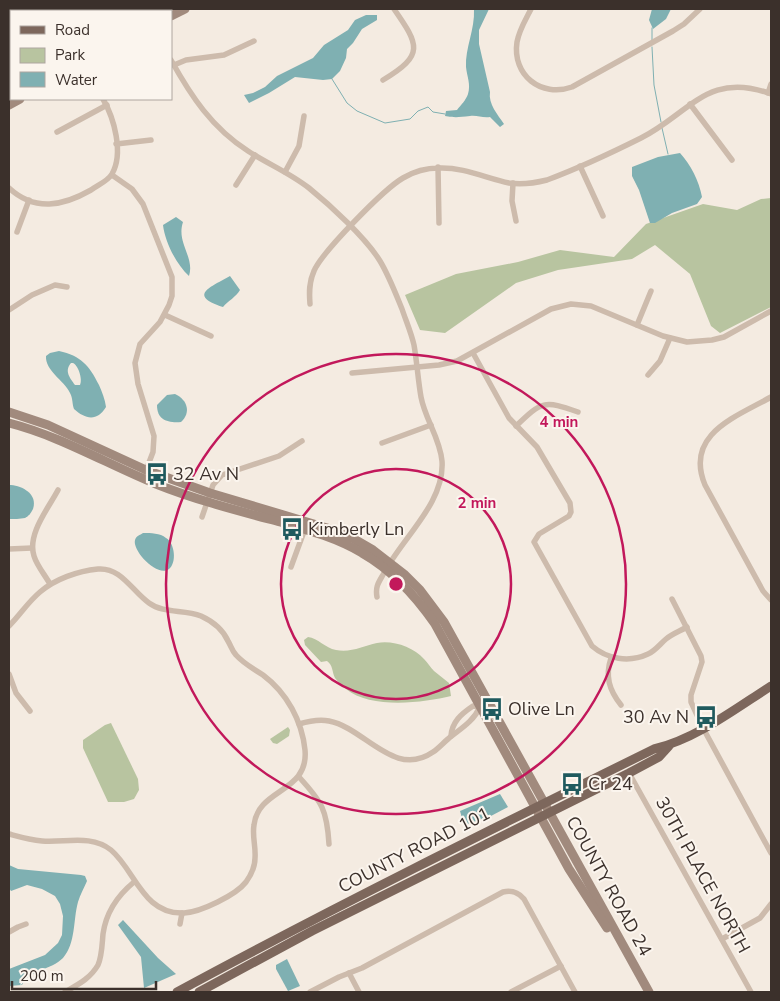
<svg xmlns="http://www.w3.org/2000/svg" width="780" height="1001" font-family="'Nunito Sans',sans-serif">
	<rect width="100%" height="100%" fill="#f4ebe1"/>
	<g fill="#b8c4a0">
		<path d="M771 198V307L720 333 711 326 690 274 655 245 632 259 558 270 516 283 445 333 420 330 405 295 456 274 518 262 560 250 614 257 646 224 703 204 737 210 761 199Z"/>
		<path d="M308 637C318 638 325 648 336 650 351 653 363 646 377 643 393 640 413 647 424 659 428 663 430 667 434 671 439 675 444 679 449 683L451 696C423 703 370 709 346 689 343 686 338 682 335 678 332 672 333 665 327 661L321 662 305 645 304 640Z"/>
		<path d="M111 723 138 779 139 790 134 799 124 802H108L83 748V740L105 725Z"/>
		<path d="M288 727 290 730 289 736 277 744 273 743 270 739Z"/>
	</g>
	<g fill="#7fb0b2" fill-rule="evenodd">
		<path d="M474 9H489L479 30V44L490 92C488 104 498 115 504 124L500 127 490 117C482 118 477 115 470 116 459 117 456 118 445 116L446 111 457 110C461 105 466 100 468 94 471 84 467 77 466 67 465 48 475 30 474 9Z"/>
		<path d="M652 9H671L666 19 653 29 649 20Z"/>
		<path d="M366 15H377V20L362 29 353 43 347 49 346 58 340 71 332 79 323 80 295 77 269 93 249 103 244 95 253 93 265 87 277 76 313 58 324 45 348 30 355 20Z"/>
		<path d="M680 153C691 165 699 181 702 197L697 204 672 213 655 223H650L639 190 632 176V167L658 157Z"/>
		<path d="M176 217 183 222C176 243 195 257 189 276 176 264 165 242 163 225Z"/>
		<path d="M230 276 240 290C236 297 228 301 223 307 187 295 211 287 230 276Z"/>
		<path d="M59 351C81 356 89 365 99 385 102 392 105 399 106 407 97 422 85 419 74 409 72 404 73 398 70 393 64 380 45 371 46 356L50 353ZM71 363H73C78 365 83 379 80 385H75C70 378 64 371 71 363Z"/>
		<path d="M175 394C188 400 191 413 181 422 167 423 157 420 157 405L167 395Z"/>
		<path d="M9 485C22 485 38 494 33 509 31 513 29 516 25 518 20 519 14 519 9 519Z"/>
		<path d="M143 533C151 533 160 533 166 538 175 543 177 563 169 569 158 578 132 551 135 540 136 536 140 535 143 533Z"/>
		<path d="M500 794 508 807 489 817 464 825 460 811Z"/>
		<path d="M9 865 18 869 81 875 85 876 87 881C84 888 80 895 78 902 73 920 76 943 63 958 51 970 30 970 22 985L9 986V969L45 955 58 943 62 935 63 916 60 904 55 896 42 889 27 885 11 891 9 888Z"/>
		<path d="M123 920 158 958 176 974 144 988 141 957 118 925Z"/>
		<path d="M287 959 300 986 288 991 276 969V965Z"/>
	</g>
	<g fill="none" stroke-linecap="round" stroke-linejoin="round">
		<g stroke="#7fb0b2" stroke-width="1">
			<path d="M652 40V28"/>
			<path d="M652 47 654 85 661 122"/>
			<path d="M332 79 347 103 357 111 385 123 410 119 418 111 428 107 433 112 445 114"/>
			<path d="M662 128 668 154"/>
		</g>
		<g stroke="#cdbbac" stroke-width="5.5">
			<path d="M45 9 46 11"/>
			<path d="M531 9C526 19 519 30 517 42 512 75 541 98 572 87L673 31 684 24 700 9"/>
			<path d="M171 60C191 96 212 128 248 151 268 164 290 173 309 188 330 205 366 238 380 261 389 276 395 292 402 309 406 321 411 332 414 345 417 362 418 380 421 397 425 419 440 438 442 461 445 503 402 538 384 573 379 582 375 586 377 597"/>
			<path d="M174 65 186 60 224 55 254 41"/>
			<path d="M383 80C425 55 419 45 394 9"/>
			<path d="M768 93 771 84"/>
			<path d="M690 104 732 160"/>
			<path d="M57 132 107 105"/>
			<path d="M116 144 151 140"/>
			<path d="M580 166 603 216"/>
			<path d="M438 167 439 223"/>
			<path d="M285 172 299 146 304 116"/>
			<path d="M112 175 132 189 143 204 172 277V296L169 305 160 322 140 344 135 363 138 384 154 436 153 452 145 473"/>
			<path d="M513 183 512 201 516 221"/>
			<path d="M236 185 255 155"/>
			<path d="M9 188C35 212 63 206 91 190 98 185 108 181 112 174 124 153 114 118 103 99"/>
			<path d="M17 232 29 200"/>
			<path d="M310 304C309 292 309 282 314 271 322 252 384 189 403 178 413 172 427 168 439 168 463 167 486 178 509 183 522 185 535 183 547 180 579 168 611 153 641 138 689 114 708 70 771 94"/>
			<path d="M9 310 32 295 55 285 67 287"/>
			<path d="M165 315 211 336"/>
			<path d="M637 325 651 291"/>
			<path d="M473 353 509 418 537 447 570 503 571 512 569 516 539 534 534 542 592 646C607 659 629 663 648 654 655 651 660 644 666 639 672 634 680 631 687 627"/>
			<path d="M352 373 439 365 457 361 551 309 571 304 591 306 663 336 687 342 712 340 724 337 771 311"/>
			<path d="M648 375 660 361 670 338"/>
			<path d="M771 397C736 417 684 434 705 485L763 591 771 600"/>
			<path d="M516 426C542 401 544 400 578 412"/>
			<path d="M382 443 431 425"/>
			<path d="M202 517 213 485 222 475 279 456 302 441"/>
			<path d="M9 549 32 548"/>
			<path d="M291 567 306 526"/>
			<path d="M50 584C45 575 37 566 34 556 27 534 48 509 58 490"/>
			<path d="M672 599 701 656 702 662 691 695V702L703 728 771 853"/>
			<path d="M9 626C20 615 28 602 40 592 55 579 78 571 98 569 121 567 132 591 149 603 164 614 184 609 201 616 212 621 223 630 228 641 231 646 232 651 236 655 244 664 254 669 263 675 287 693 302 721 305 750 309 793 258 788 254 825 252 836 256 847 255 858 255 866 251 875 246 882 236 895 201 912 184 913 143 915 135 870 111 850 91 834 65 843 42 841 30 840 20 837 9 834"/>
			<path d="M611 658C605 676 609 690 621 705"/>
			<path d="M9 674 16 693 30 711"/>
			<path d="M299 724C309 721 319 719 329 721 365 728 394 779 433 752 439 748 443 743 448 739 460 729 473 722 480 707"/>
			<path d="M451 736C452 722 461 714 473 706L480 707"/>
			<path d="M629 773 751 992"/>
			<path d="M299 777C322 802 327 810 329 844"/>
			<path d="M180 924 182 913"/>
			<path d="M9 932 18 927 26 924"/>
			<path d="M722 939 760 918 771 904"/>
			<path d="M349 973 359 992"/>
			<path d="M65 992C77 985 90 979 98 965 102 956 102 945 103 934 106 912 117 896 134 882"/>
			<path d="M310 992 339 977 362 968 503 892C512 890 518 892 524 899L575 992"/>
			<path d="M511 992 561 966"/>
		</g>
		<g stroke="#a18a7d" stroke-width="9">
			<path d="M171 16 185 9"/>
			<path d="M9 105 20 99"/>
			<path d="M9 412 48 425 146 470 210 493 327 528 354 539 373 550 404 574 420 590 444 622 649 992"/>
			<path d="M9 423C60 436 107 464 156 484 196 500 239 511 280 522 308 530 337 538 362 553 392 570 415 595 435 624L569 869 607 928"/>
		</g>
		<g stroke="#7d675c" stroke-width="9">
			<path d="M177 992C334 907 494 828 654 749 696 739 735 709 771 686"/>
			<path d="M199 992 312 931 629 773 659 757 669 746"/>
		</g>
	</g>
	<g fill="none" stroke="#c2185b" stroke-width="2.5">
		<circle cx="396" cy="584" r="115"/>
		<circle cx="396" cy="584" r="230"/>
	</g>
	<defs>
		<symbol id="bus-bare" viewBox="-9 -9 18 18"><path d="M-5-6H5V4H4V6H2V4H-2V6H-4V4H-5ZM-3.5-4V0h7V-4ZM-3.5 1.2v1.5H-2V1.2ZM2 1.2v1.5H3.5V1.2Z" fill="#1f5a5e" stroke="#fbf5ee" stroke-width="2.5" paint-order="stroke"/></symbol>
	</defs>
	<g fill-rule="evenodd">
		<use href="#bus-bare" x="141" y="458" width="32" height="32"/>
		<use href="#bus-bare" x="276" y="513" width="32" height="32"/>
		<use href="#bus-bare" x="476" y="693" width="32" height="32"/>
		<use href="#bus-bare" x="690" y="701" width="32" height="32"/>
		<use href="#bus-bare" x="556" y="768" width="32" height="32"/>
	</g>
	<g text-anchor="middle" stroke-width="4" stroke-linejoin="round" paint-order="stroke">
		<g font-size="18" fill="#3b302b" stroke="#fbf5ee" text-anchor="start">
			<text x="173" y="480">32 Av N</text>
			<text x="308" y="535">Kimberly Ln</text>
			<text x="508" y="715">Olive Ln</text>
			<text x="689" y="723" text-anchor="end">30 Av N</text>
			<text x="588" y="790">Cr 24</text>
		</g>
		<g font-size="18" fill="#3b302b" stroke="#fbf5ee">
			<text transform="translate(414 850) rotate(-27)" y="6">COUNTY ROAD 101</text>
			<text transform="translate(703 875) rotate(61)" y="6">30TH PLACE NORTH</text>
			<text transform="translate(609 886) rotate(61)" y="6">COUNTY ROAD 24</text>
		</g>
	</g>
	<circle cx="396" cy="584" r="8" fill="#c2185b" stroke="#fbf5ee" stroke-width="2.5"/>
	<g font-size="15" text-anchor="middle" font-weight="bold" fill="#c2185b" stroke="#fbf5ee" stroke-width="4" stroke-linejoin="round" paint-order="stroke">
		<text x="559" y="427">4 min</text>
		<text x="477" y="508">2 min</text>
	</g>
	<rect width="780" height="1001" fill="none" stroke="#3b302b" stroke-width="20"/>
	<rect x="10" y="10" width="162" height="90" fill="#fbf5ee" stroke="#aea6a0"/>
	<rect x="20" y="26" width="25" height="8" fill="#7d675c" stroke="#aea6a0"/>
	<text x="55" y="35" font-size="15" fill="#3b302b">Road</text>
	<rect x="20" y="48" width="25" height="15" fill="#b8c4a0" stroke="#aea6a0"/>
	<text x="55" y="60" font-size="15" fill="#3b302b">Park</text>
	<rect x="20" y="72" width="25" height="15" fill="#7fb0b2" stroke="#aea6a0"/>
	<text x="55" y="85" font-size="15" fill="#3b302b">Water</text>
	<path d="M12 981v8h144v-8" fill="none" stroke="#3b302b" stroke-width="2.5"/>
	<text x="20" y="981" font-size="15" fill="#3b302b" stroke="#fbf5ee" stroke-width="4" paint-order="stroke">200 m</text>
</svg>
